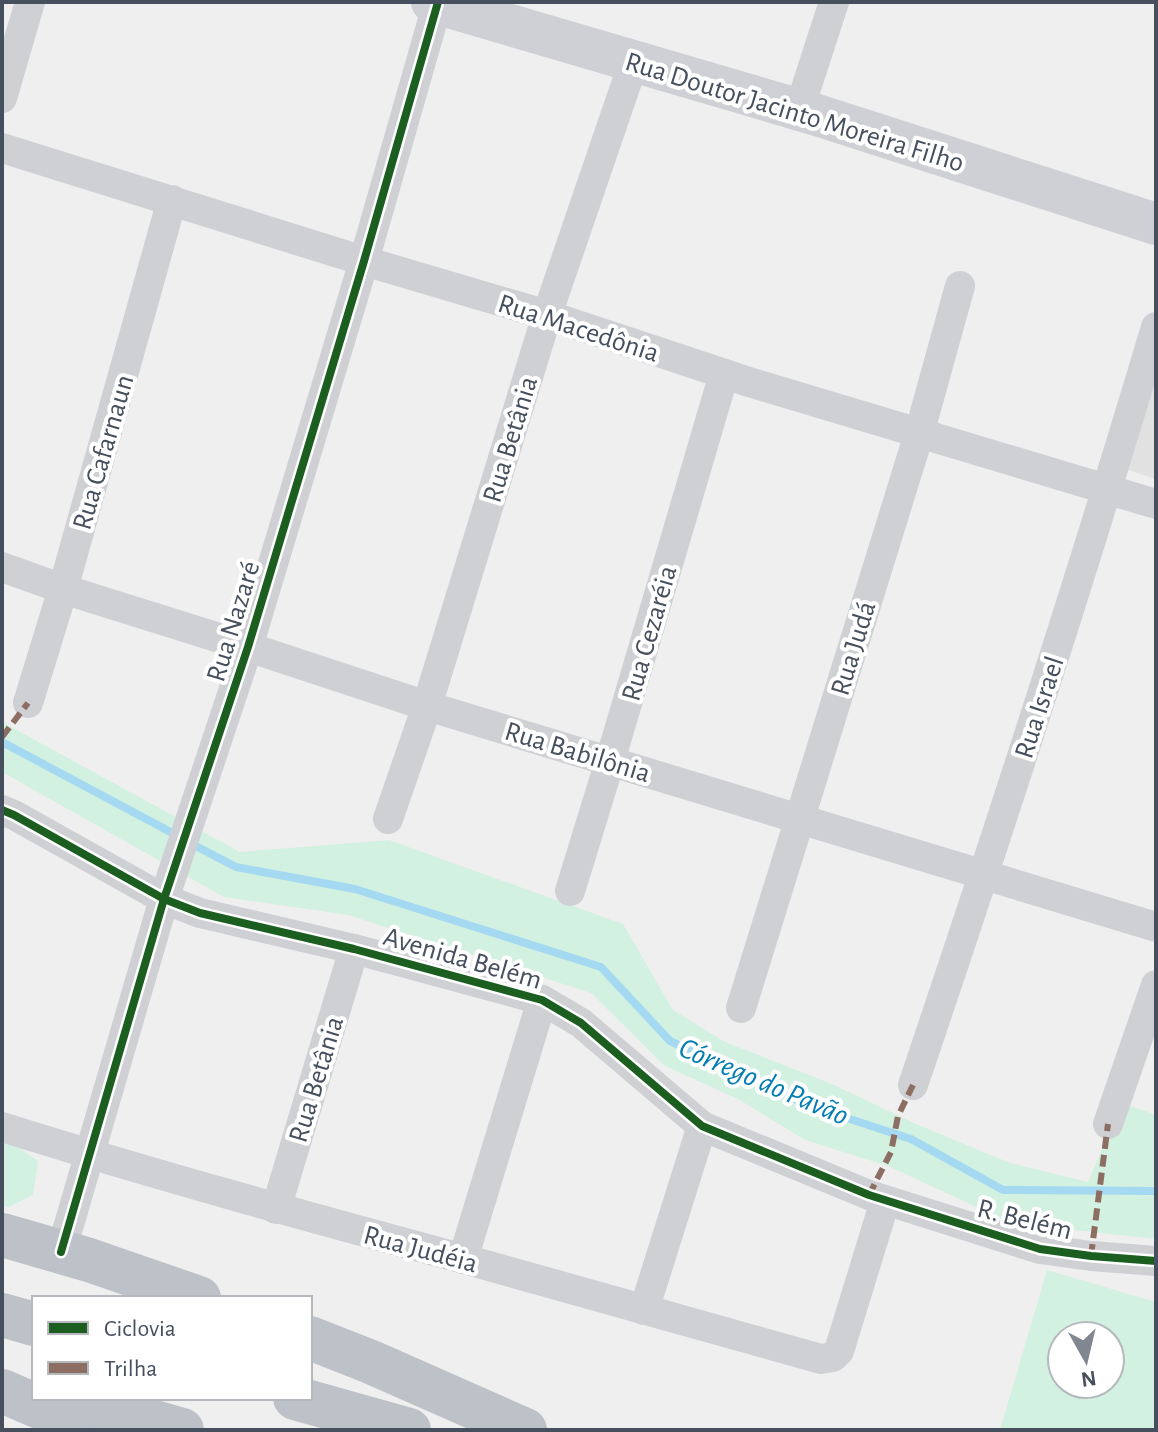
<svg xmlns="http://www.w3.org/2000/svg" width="1158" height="1432" font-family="'Alegreya Sans',sans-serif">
	<rect width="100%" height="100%" fill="#f0efef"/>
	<path fill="#e1e1e1" d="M1156 367V479L1125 469Z"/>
	<g fill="#d2f1e1" fill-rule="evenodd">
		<path d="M2 722 240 852 389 840 623 924 673 1010 725 1042 832 1084 916 1124 1010 1163 1088 1182 1122 1103 1156 1115V1239L1011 1223 888 1166 805 1140 738 1099 665 1066 591 993 348 915 224 897 2 772Z"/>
		<path d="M2 1142 18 1147 38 1161 33 1195 9 1207 2 1205Z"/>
		<path d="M1047 1270 1156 1302V1430H1000ZM1062 1336H1110V1384H1062Z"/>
	</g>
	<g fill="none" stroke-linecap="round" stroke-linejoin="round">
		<g stroke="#a4d9f1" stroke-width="8">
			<path d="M2 742 178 836"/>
			<path d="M190 843 236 867 355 889 601 967 670 1041 810 1106 911 1139 1003 1190 1156 1191"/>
		</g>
		<g stroke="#ced0d4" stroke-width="30">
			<path d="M2 98 30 2"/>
			<path d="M799 110 834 2"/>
			<path d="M2 148 364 261 547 315 749 382 1156 504"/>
			<path d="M2 567 63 589 248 647 427 706 1156 927"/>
			<path d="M28 703 63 589 172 200"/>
			<path d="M2 810 14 815 164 899 200 913 354 949 542 1000 581 1023 702 1126 869 1195 1040 1249 1091 1256 1156 1261"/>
			<path d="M388 819 427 706 547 315 634 61"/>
			<path d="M570 891 610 761 724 374"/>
			<path d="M741 1008 919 434 960 286"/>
			<path d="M913 1085C998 834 1080 582 1156 327"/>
			<path d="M1108 1124 1156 985"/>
			<path d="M2 1127C155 1175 309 1217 464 1259 583 1292 702 1326 821 1359L833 1357 839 1351 885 1201"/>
			<path d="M276 1209 354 949"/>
			<path d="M61 1252 164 899 248 647 364 261 438 2"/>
			<path d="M463 1259 542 1000"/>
			<path d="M644 1310 702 1126"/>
		</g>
		<path stroke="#ced0d5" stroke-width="42" d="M432 2 817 115 1156 224"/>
		<g stroke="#bdc1c8" stroke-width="44">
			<path d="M2 1235 89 1260 199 1298"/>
			<path d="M2 1315 34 1324"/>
			<path d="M310 1338 371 1362 525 1430"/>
			<path d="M2 1391 93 1430"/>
			<path d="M70 1398 182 1430"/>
			<path d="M295 1398 409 1430"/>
		</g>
		<g stroke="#8d6e63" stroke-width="6" stroke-dasharray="12 6" stroke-linecap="butt">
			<path d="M2 737 28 703"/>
			<path d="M869 1195 891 1152 898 1116 913 1085"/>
			<path d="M1091 1256 1108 1124"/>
		</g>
		<defs>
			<g id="cycleway">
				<path d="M2 810 14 815 164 899 200 913 354 949 542 1000 581 1023 702 1126 869 1195 1040 1249 1091 1256 1156 1261"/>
				<path d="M61 1252 164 899 248 647 364 261 438 2"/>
			</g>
		</defs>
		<use href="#cycleway" stroke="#fff" stroke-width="13"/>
		<use href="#cycleway" stroke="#1b5e20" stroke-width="8"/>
	</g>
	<g text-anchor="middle" stroke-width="8" stroke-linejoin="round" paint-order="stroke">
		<g font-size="28" fill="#454f5d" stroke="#fff">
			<text transform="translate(795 111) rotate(17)" y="10">Rua Doutor Jacinto Moreira Filho</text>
			<text transform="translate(579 327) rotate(18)" y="10">Rua Macedônia</text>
			<text transform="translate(509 439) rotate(-73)" y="10">Rua Betânia</text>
			<text transform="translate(102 452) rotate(-74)" y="10">Rua Cafarnaun</text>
			<text transform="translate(232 621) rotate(-73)" y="10">Rua Nazaré</text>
			<text transform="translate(648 633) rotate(-74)" y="10">Rua Cezaréia</text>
			<text transform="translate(852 648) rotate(-73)" y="10">Rua Judá</text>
			<text transform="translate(1038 707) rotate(-72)" y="10">Rua Israel</text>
			<text transform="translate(578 751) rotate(17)" y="10">Rua Babilônia</text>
			<text transform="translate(463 957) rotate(16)" y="10">Avenida Belém</text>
			<text transform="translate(315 1079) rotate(-73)" y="10">Rua Betânia</text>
			<text transform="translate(1025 1218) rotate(14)" y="10">R. Belém</text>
			<text transform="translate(421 1248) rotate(15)" y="10">Rua Judéia</text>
		</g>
		<g font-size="30" font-style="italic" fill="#037db3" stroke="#fff">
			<text transform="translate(764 1081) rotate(23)" y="10">Córrego do Pavão</text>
		</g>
	</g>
	<rect width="1158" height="1432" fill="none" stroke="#454f5d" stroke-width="8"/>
	<rect x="32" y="1296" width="280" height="104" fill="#ffffff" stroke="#b5b9be" stroke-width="2"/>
	<rect x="48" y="1322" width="40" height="12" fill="#1b5e20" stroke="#b5b9be" stroke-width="2"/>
	<text x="104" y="1336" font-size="24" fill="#454f5d">Ciclovia</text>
	<rect x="48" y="1362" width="40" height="12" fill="#8d6e63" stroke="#b5b9be" stroke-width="2"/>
	<text x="104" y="1376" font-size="24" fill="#454f5d">Trilha</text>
	<g transform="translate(1086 1360) rotate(172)"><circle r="38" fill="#ffffff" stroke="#b5b9be" stroke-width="2"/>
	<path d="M0-6L14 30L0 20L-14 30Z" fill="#818790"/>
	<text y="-12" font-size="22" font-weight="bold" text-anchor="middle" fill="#454f5d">N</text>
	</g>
</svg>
